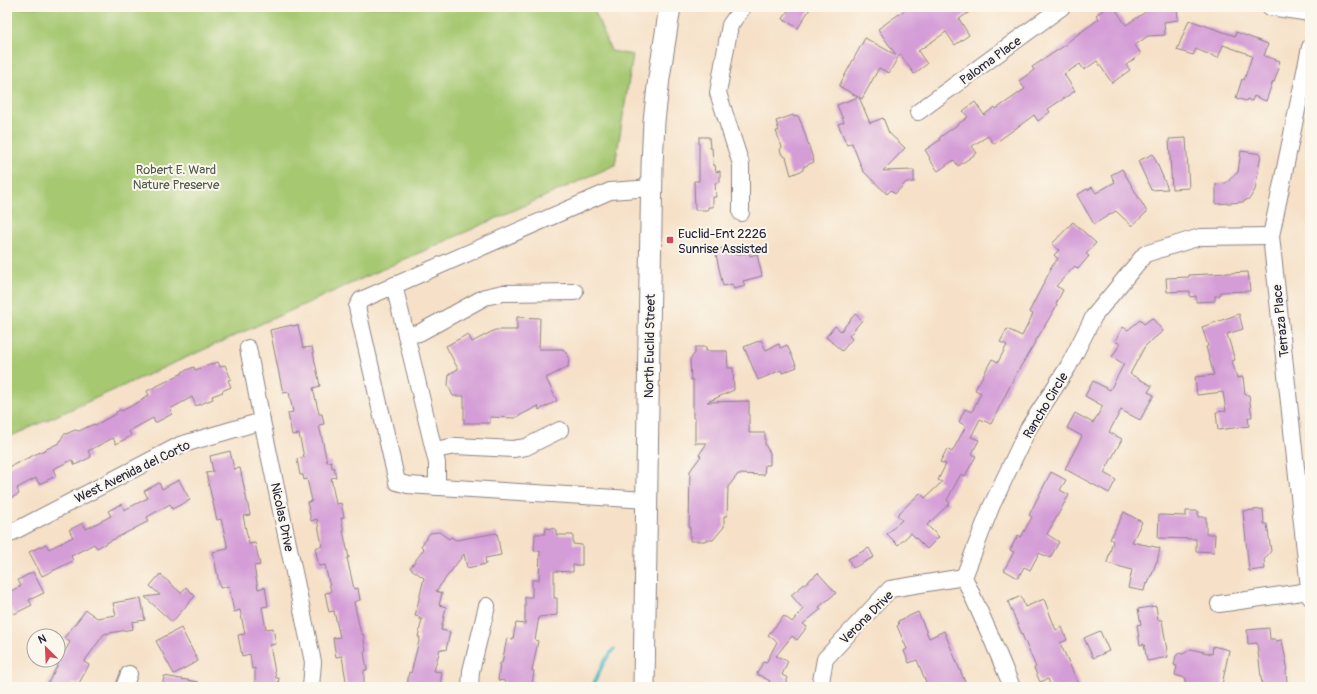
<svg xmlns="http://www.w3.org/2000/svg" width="1317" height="694" font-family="Pangolin,sans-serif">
	<rect width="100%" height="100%" fill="#fbf7ec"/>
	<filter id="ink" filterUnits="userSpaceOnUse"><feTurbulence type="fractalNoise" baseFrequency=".025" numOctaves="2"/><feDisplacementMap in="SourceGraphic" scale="8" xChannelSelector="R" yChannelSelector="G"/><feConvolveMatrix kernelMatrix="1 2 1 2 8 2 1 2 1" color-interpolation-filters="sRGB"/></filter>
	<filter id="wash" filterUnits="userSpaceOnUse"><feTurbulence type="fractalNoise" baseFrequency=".012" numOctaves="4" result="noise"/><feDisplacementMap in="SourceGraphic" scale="16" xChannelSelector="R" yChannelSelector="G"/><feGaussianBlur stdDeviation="0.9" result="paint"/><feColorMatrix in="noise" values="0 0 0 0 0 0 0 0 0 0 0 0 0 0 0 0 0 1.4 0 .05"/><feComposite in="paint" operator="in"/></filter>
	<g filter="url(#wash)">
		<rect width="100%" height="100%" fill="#f6e1c8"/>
		<path fill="#a6c871" stroke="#647556" d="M7 7H593L611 51 633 55 615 165 7 438Z"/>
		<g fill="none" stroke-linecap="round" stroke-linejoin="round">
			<path stroke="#4ab9c2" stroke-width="3.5" d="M592 687 604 662 614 649"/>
		</g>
		<g id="blocks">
			<g fill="#d49dd7">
				<path d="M790 7H811L798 28 783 19Z"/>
				<path d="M909 7H977L959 19 969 35 955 45 946 32 918 51 927 64 914 74 900 54 889 73 879 68 862 99 859 97 870 123 883 118 889 133 905 148 883 171 914 170V182H906L895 194 891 190 887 194 863 171 852 143 847 145 838 124 844 122 837 105 858 97 839 86 865 38 896 55 878 29Z"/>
				<path d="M1107 7H1114L1126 25 1147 11V7H1177L1178 20 1164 22 1165 35 1148 36 1135 45 1141 54 1126 65 1130 70 1112 83 1097 61 1084 70 1080 64 1064 74 1075 91 1048 109 1050 112 1038 121 1034 115 994 144 988 136 972 146 977 153 958 166 954 160 938 171 929 159 930 158 925 150 940 140 939 138 968 117 963 111 975 102 984 115 995 107 996 109 1025 89 1019 81 1034 70 1032 67 1067 44 1066 43 1099 19 1096 15Z"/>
				<path d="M1189 20 1235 36 1236 32 1268 44 1264 56 1280 61 1278 67 1279 68 1274 82 1273 81 1266 101 1254 96 1252 101 1247 99 1246 101 1236 98 1242 79 1244 80 1252 56 1246 54V53L1223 45 1218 58 1196 49 1193 55 1177 50Z"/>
				<path d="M793 115 794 117 798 116 802 125 814 162 803 167V170L791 175 786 157 782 155 780 150 782 147 776 131H779L776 121Z"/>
				<path d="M699 137H709L710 148H712L713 165H715L716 172 720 171V182L715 183 716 197H713V207H708V210H695L694 181H699Z"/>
				<path d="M1186 138 1189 188 1172 189 1169 139Z"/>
				<path d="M1241 151 1261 154 1255 190 1250 198 1243 202 1216 204V184L1226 183 1238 172Z"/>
				<path d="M1153 154 1168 189 1151 190 1138 161Z"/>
				<path d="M1122 169 1147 212 1132 226 1116 211 1094 224 1077 195 1087 189 1088 190 1092 187 1096 193 1115 182 1111 175Z"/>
				<path d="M1073 222 1096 243 1086 254 1089 256 1078 269 1075 266 1056 286 1063 290 1056 304 1057 305 1015 376 991 424 980 419 971 437 979 440 972 454 976 456 965 476 961 474 947 500 950 503 927 525 939 537 927 549 911 533 898 545 887 534 902 520 897 515 920 493 925 498 942 482 938 480 946 464 940 462 947 449 952 452 966 426 959 422 965 409 972 412 981 393 975 390 992 359 998 362 1007 345 1000 342 1007 329 1022 336 1033 314 1029 312 1051 269 1050 268 1058 259 1054 255 1059 250 1052 244Z"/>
				<path d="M732 246 735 255 749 252 750 256 757 254 762 276 743 281 745 286 734 289 732 284 723 286 715 250Z"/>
				<path d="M1248 272 1250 291 1220 292V295L1215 296V301L1196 302V296L1190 297V291L1167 292 1166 278 1189 277V275Z"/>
				<path d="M855 314 862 320 849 336 852 339 842 351 826 337 835 326 841 331Z"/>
				<path d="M1239 314 1243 329 1227 334 1235 360 1232 361 1237 378 1243 377 1245 395H1249L1252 417H1248L1249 426 1218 430 1216 412 1226 411 1223 392 1197 395 1195 377 1214 375 1206 347 1208 346 1202 327Z"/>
				<path d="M517 317 540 318 539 349H563L569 357 568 367 546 378 557 401 539 410 538 406 515 418 490 417V423H464V396H453L448 385 449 374 458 369 446 346 468 334 472 342 495 330H517Z"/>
				<path d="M1152 318 1163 331 1145 346 1130 374 1152 386 1148 392 1154 395 1140 420 1121 410 1109 432 1122 439 1104 473 1116 480 1109 493 1065 469 1082 436 1067 428 1075 413 1093 423 1103 406 1085 396 1093 381 1110 390 1124 364 1112 357 1120 344 1115 341 1123 327 1128 330 1140 320 1144 324Z"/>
				<path d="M292 325V326L298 325 303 348 312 347 314 357 320 386 313 388 319 414H322L324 424 319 425 327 462 331 461 332 468 334 467 336 477 331 478 336 504 341 503 344 517 341 518 344 531H343L349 558H347L354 589 358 588 360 600 354 602 361 634H363L366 651 364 652 367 670H364V687H347L342 656 336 657 333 638 340 637 334 611 329 612 325 593 331 592 325 565 319 566 315 548 322 546 317 519 311 521 307 502 312 501 307 479 304 480 303 475H300L297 459 304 457 299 434 292 435 288 413 293 412 289 392 283 393 270 330Z"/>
				<path d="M761 340 766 350 779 344 780 348 787 345 797 367 782 373 781 370 758 380 744 347Z"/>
				<path d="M695 347H706V351H727L728 368H733L734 390 707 402 749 401V433H765V445L770 453V465H765L764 475 738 474 728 487 727 516H724V527L713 540H705V541H690V528H689L690 471 701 456 699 455 707 443H695V418H693V380H691L690 359 695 353Z"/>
				<path d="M218 362 220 367 225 365 231 379 228 380 231 387 222 391 223 392 212 396 213 399 196 406 192 397 170 409 172 414 155 423 153 418 129 431 131 436 116 444 113 438 88 451 91 457 75 465 72 460 53 469 56 476 39 484 36 478 17 488 19 494 7 500V468L59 443 64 434H66L75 430 79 431 94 424 95 425 116 414V412L120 410 122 411 144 399 143 398 149 395 147 391 183 373 182 372 194 367 195 370Z"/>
				<path d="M230 451 234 469 240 468 250 515 243 516 249 544 255 543 260 565 254 566 258 589 265 587 268 606 262 607 266 629 273 628 276 644 270 645 276 678H279L278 687H255V668L252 669 250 654 242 656 238 635 245 634 240 610 234 612 229 586 220 588 213 552 228 549 221 519 217 520 206 473 213 472 210 456Z"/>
				<path d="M1051 472 1066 480 1060 490 1069 495 1047 534 1059 542 1050 558 1039 553 1030 570 1024 567 1018 578 1004 570 1014 552 1010 550 1018 535 1021 537 1032 517 1029 515Z"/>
				<path d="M179 480 190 500 172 509 170 504 147 517 149 521 97 548 94 544 71 556 73 561 42 576 29 552 46 544 49 549 73 537 69 530 83 523 86 529 111 516 108 511 122 504 124 510 148 498 144 491 159 483 162 489Z"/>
				<path d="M1263 509 1264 524H1267L1271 551 1264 560 1265 569 1249 571 1243 511Z"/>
				<path d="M1186 511H1198V517H1206V534H1215L1214 552 1196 551V539L1158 538 1159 515 1186 516Z"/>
				<path d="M1124 512 1142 522 1132 542 1160 548 1157 562H1156L1152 575H1151L1148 584 1146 583 1144 591 1128 588 1132 570 1107 563 1113 541 1110 539Z"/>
				<path d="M546 528 556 529V535H573V544L582 545V565H573V572L554 571V598H557V615L539 617 535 640 538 641 532 671H534L532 684 525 683V687H504L505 681 498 680 500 663H502L507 638 513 639 516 623 525 624V597H532V580H539L540 551H534L535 534H545Z"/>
				<path d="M439 532 449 539 451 537 456 540 497 533 501 555 485 558 486 564 467 568 464 554 436 591 442 593 439 605 446 607 441 630 450 632 446 650 440 649 434 671 442 672 440 687H407L409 672 411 673 420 637H418L422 619H419L420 617 415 616 424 578 410 568 424 549 421 546 430 533Z"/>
				<path d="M869 548 874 557 853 568 848 559Z"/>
				<path d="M33 572 44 593 29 600 32 605 14 614 7 601V593L21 586 18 580Z"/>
				<path d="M818 573 836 593 819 607 821 609 803 624 807 627 797 640 792 636 776 656 788 661 782 675 788 678 784 687H767L770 681 757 674 763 662 766 663 777 642 768 635 784 616 792 622 803 609 791 595Z"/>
				<path d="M160 574 181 593 186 587 195 596 172 622 145 597 160 595 150 586Z"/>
				<path d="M1021 596 1025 607 1044 599 1056 630 1062 627 1067 640 1060 643 1080 687H1051L1048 679 1040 682 1034 668 1036 667 1008 602Z"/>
				<path d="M141 598 145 620 132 622 133 629 104 634 84 662 89 665 78 685 73 683 70 687H46L70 642 64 638 86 610 97 618 116 615 113 603Z"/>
				<path d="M1156 606 1158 620H1162L1168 657 1147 661 1144 644 1140 645 1137 625 1141 624 1138 609Z"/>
				<path d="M918 612 929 638 944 631 967 687H928L917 660 909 663 904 651 907 649 897 626 899 625 898 621Z"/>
				<path d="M181 628 198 661 174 674 156 641Z"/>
				<path d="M1269 628 1270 639H1275L1276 641 1282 640 1287 666 1286 672 1287 682H1284L1285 687H1265V685H1262L1257 643 1248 644 1247 630Z"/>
				<path d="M1100 631 1109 651 1093 658 1084 638Z"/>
				<path d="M1213 646 1229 650 1222 685H1220V687H1184L1186 678 1175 675 1177 666 1174 665 1176 656 1179 653 1183 654 1191 649 1212 654Z"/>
				<path d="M164 676 198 682 197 687H162Z"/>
			</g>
		</g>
	</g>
	<g filter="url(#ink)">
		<use href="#blocks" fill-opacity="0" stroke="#8c8282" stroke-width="1"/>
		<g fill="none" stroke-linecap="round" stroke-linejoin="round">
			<defs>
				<g id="minor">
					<path d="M1270 7 1310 13"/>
					<path d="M1310 47 1271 236 1310 597"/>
					<path d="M918 112 1062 7"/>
					<path d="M741 213V164L718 93 730 25 743 7"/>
					<path d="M394 285 437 463V487"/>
					<path d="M406 335 419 333 485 297 503 293 575 292"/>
					<path d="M248 348 262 421 313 662 311 687"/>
					<path d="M434 450 456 446 513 449 526 447 560 430"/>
					<path d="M647 500 408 485 397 482 357 307 361 300 610 191 651 188"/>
					<path d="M7 535 180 445 262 421"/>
					<path d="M1219 604 1309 591"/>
					<path d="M124 687 129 674"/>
					<path d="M470 687 471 671 487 606"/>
					<path d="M820 687 825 659 890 589 964 577"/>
					<path d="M1012 687 991 637 964 577 991 507 1029 427 1068 367 1094 316 1145 254 1200 237 1271 236"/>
				</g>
				<path id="major" d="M644 687 649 336 652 166 654 121 659 78 670 7"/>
			</defs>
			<use href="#minor" stroke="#8c8282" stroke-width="18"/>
			<use href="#major" stroke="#8c8282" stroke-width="23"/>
			<use href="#minor" stroke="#fff" stroke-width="16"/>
			<use href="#major" stroke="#fff" stroke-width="21"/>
		</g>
	</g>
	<rect fill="#d1495b" stroke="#fbf7ec" stroke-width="1.5" x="666" y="236" width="8" height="8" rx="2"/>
	<g text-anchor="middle" stroke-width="4" stroke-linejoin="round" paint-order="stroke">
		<g font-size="13" fill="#22223b" stroke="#fbf7ec">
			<text transform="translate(990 60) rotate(-36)" y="5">Paloma Place</text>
			<text transform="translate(1280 321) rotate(-96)" y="5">Terraza Place</text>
			<text transform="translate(649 346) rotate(-89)" y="5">North Euclid Street</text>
			<text transform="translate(1045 405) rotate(-59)" y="5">Rancho Circle</text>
			<text transform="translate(132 471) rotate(-26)" y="5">West Avenida del Corto</text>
			<text transform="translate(283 517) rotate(78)" y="5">Nicolas Drive</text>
			<text transform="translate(866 617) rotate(-45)" y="5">Verona Drive</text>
		</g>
		<g font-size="13" fill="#505c4e" stroke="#fbf7ec">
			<text x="176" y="174">Robert E. Ward<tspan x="176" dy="15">Nature Preserve</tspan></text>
		</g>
		<g font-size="13" fill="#22223b" stroke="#fbf7ec" text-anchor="start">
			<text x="678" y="238">Euclid-Ent 2226<tspan x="678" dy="15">Sunrise Assisted</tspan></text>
		</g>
	</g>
	<rect width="1317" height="694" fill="none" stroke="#fbf7ec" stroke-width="24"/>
	<g transform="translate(46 648) rotate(336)"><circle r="19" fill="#fbf7ec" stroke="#a4a2a5"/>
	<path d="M0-3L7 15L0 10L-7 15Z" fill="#d1495b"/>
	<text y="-6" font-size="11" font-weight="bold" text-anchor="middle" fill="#22223b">N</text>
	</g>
</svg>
